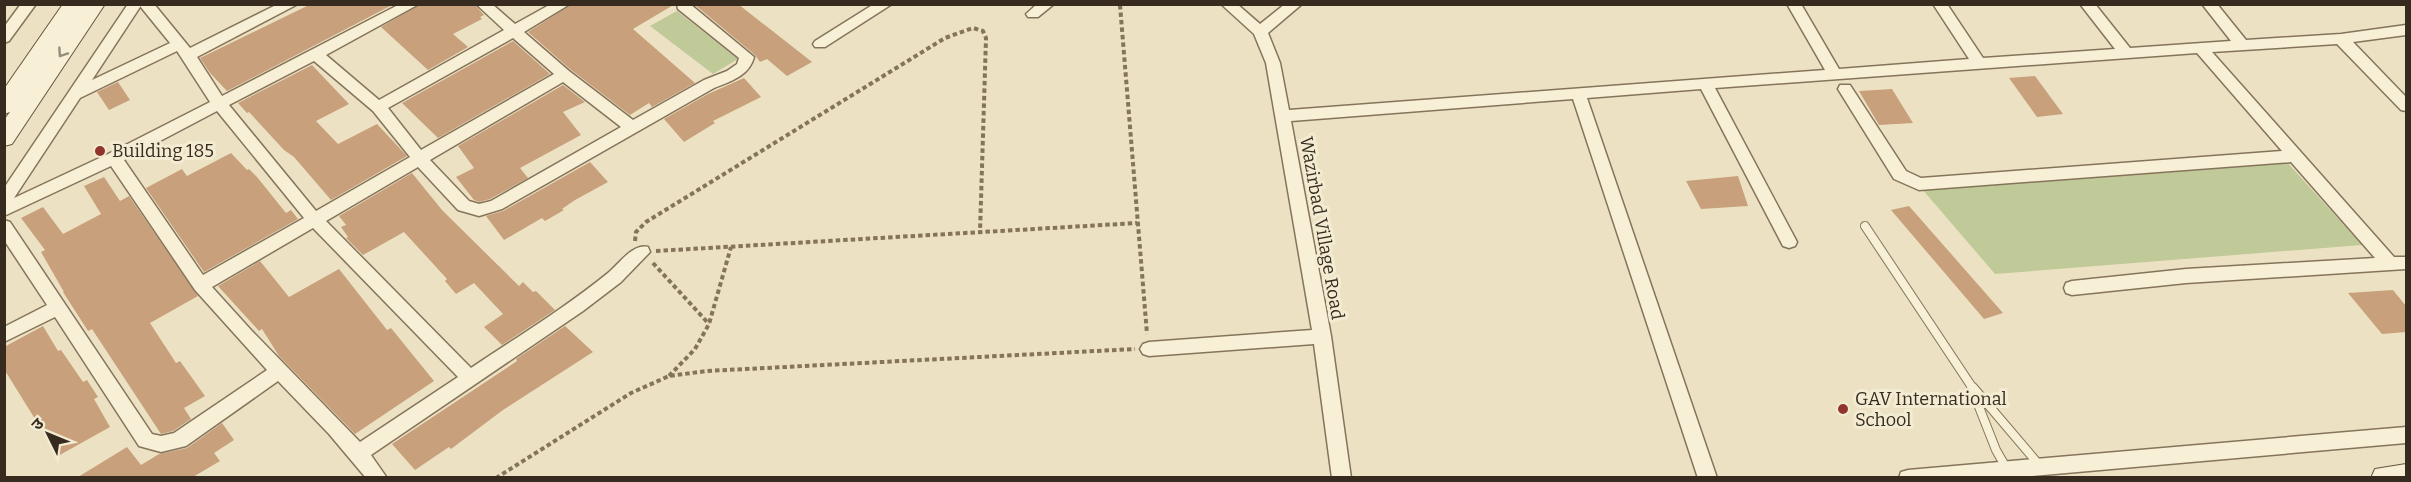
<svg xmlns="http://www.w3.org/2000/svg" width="2411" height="482" font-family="Bitter,'Noto Sans Devanagari',serif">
	<rect width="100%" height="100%" fill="#ece2c3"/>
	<g fill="#c0c998">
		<path d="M677 11 738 59 713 74 650 26Z"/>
		<path d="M2286 161 2362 245 1995 274 1922 189Z"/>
	</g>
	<g fill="#c8a07b">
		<path d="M311 4H394L227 91 210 73 200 58Z"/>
		<path d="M421 4H474L484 15 480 17 482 19 453 34 468 47 428 70 381 27Z"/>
		<path d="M572 4H675L633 29 695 83 652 107 649 103 630 115 570 69 528 32Z"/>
		<path d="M694 4H738L812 62 787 76 767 59 760 62 755 55Z"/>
		<path d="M513 41 550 74 438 138 402 103Z"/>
		<path d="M312 65 349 104 316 121 338 144 377 124 407 156 331 200 294 157 284 150 249 112 247 113 238 103Z"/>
		<path d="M2035 76 2063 114 2037 117 2009 78Z"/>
		<path d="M744 78 761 97 713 121 715 123 684 142 664 119 708 94Z"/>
		<path d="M118 82 130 100 109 110 97 92Z"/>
		<path d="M563 85 585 102 563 112 581 135 520 168 528 178 490 199 479 202 474 200 456 177 474 168 458 146Z"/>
		<path d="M1892 89 1913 123 1879 125 1859 91Z"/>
		<path d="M231 153 247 170 249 169 257 177 286 213 291 210 298 219 204 272 146 188 182 169 187 176Z"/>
		<path d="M590 162 608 182 575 200 562 209 564 210 545 221 542 218 504 240 486 216 503 211Z"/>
		<path d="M412 173 442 210 519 286 523 282 533 292 536 291 555 310 502 345 484 327 503 314 474 283 456 294 445 281 447 279 404 232 363 255 346 238 348 237 341 227 346 225 339 216Z"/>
		<path d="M1738 176 1748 206 1701 209 1686 181Z"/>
		<path d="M104 177 120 201 129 196 198 296 150 323 176 363 180 361 205 396 184 408 191 419 173 431 161 434 92 329 88 331 63 292H64L41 252 45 250 21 218 43 207 63 234 101 214 84 186Z"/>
		<path d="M1909 206 2003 313 1984 319 1891 210Z"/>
		<path d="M260 261 289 297 339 269 387 330 391 328 434 381 355 434 279 356 262 329 259 331 218 286Z"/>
		<path d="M2393 290 2406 306V332L2382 334 2348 293Z"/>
		<path d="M43 326 58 351 61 350 83 382 87 380 98 397 94 399 110 427 58 456 4 369V347Z"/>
		<path d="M565 326 593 352 503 410 451 449 449 447 415 470 392 444 517 361 516 359Z"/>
		<path d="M222 423 234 440 214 453 220 461 193 477H78L127 447 141 465 159 454 187 448Z"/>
	</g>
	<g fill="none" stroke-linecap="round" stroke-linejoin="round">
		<defs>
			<g id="service">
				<path d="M1865 226 1970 384 1996 450 2008 471"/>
				<path d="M1973 387 2041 467"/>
			</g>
			<g id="minor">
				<path d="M21 4H36L9 41 4 43V27Z"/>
				<path d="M128 4H154L190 48 278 4H298L197 57 222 96 400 4H419L326 55 379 100 504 30 476 4H492L515 24 551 4H570L524 32 569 71 633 120 704 80 727 71 737 64 739 58 678 9 677 4H690L754 57C749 76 731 81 714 88L502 209 479 216 458 210 418 167 326 221 471 368C517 337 565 308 608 273 619 264 633 243 648 247L650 252 621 282 583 311 371 455 387 478H366L329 434 278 381 186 446 161 452 139 446 55 317 4 342V327L47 305 4 240V220L10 222 152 434 161 436 174 433 267 370 195 290 111 166 4 216V188ZM140 6 170 43 92 80 140 7ZM513 38 554 74 421 150 388 108ZM177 51 210 102 108 154 14 198 80 98ZM314 61 373 111 410 157 316 211 229 105ZM563 82 621 127 491 201 479 204 469 201 430 160ZM217 111 304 218 203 275 124 160ZM313 228 458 377 360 442 251 330 212 287Z"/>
				<path d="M874 4H892L825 47H815L813 44 815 41Z"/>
				<path d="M1037 4H1054L1038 17H1028L1026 14Z"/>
				<path d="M1221 4H1237L1260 24 1285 4H1302L1268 33 1280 63 1289 110 1825 70 1787 4H1801L1839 69 1969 59 1933 4H1947L1983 58 2115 49 2080 4H2095L2130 48 2231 41 2202 4H2217L2246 40 2341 34 2406 25V35L2353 42 2406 97V111L2401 110 2337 44 2212 52 2394 257H2406V269L2186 283 2072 295 2066 293 2064 288 2066 283 2072 281 2186 269 2375 258 2291 162 1919 190 1894 179 1838 89 1840 85H1850L1906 171 1921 178 2282 151 2197 53 1715 88 1797 242 1795 246 1789 248 1783 246 1701 89 1587 98 1717 478H1698L1573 99 1291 121 1331 336 1351 478H1332L1314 344 1149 356 1143 354 1140 349 1143 344 1149 342 1312 330 1266 63 1254 34Z"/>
				<path d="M2406 427V443L2010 478H1899L1901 472 1908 470Z"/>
			</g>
			<g id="secondary">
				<path d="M63 4H84L74 19 84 4H105L12 144 4 146V120L10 112 4 114V89Z"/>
				<path d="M2406 464V478H2371L2375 469Z"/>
			</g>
		</defs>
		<use href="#service" stroke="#85745b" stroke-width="10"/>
		<use href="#minor" stroke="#85745b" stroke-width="3"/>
		<use href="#secondary" stroke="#67553e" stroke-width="2"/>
		<g stroke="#85745b" stroke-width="4" stroke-dasharray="4.5 3" stroke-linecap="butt">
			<path d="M1120 5 1147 334"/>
			<path d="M635 241 636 232 646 222 945 38 973 28 983 31 986 38 980 232"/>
			<path d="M656 251 1137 223"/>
			<path d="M653 263 709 324"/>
			<path d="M669 376 695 349 709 324 731 247"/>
			<path d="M496 478 631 393 669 376 707 371 1135 349"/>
		</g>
		<use href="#service" stroke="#f7efd6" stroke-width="8"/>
		<use href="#minor" fill="#f7efd6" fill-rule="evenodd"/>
		<use href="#secondary" fill="#f7efd6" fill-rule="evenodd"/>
	</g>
	<defs><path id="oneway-chevron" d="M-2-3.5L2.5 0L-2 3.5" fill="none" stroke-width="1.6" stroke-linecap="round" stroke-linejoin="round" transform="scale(1.5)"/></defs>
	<use stroke="#968d7a" href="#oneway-chevron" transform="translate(62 53) rotate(124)"/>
	<g fill="#91342e" stroke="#f3ecd2" stroke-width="2">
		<circle cx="100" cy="151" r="6"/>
		<circle cx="1843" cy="409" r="6"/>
	</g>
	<g text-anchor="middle" stroke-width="6" stroke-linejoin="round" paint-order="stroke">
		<g font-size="18" fill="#362b1e" stroke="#f3ecd2" text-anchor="start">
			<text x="112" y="157">Building 185</text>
			<text x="1855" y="405">GAV International<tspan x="1855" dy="21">School</tspan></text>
		</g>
		<g font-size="18" fill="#362b1e" stroke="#f3ecd2">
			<text transform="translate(1322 228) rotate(80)" y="6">Wazirbad Village Road</text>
		</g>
	</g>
	<rect width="2411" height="482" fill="none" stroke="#362b1e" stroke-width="12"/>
	<g transform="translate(48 434) rotate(313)" stroke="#f3ecd2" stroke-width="4.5" paint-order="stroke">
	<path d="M0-4.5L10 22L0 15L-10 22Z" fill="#362b1e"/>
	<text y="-9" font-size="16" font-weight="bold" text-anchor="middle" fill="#362b1e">उ</text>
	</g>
</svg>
